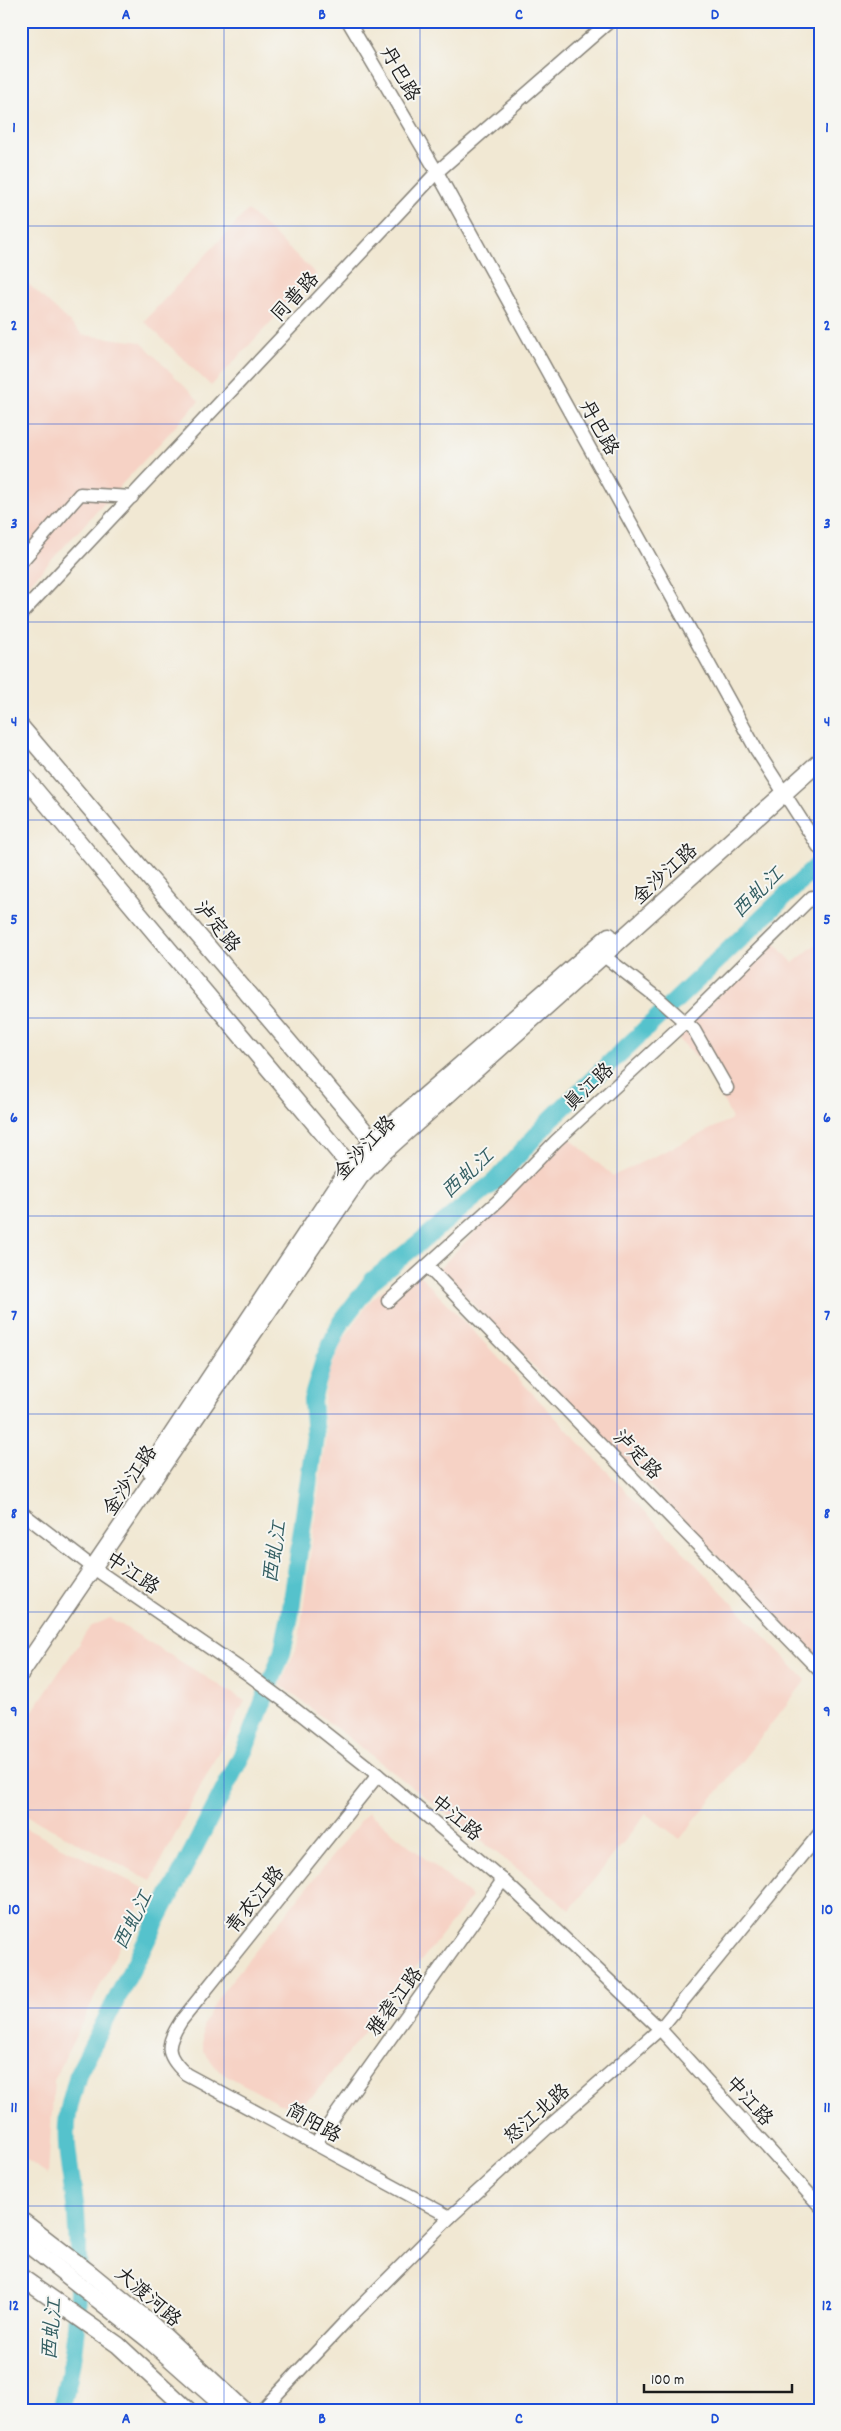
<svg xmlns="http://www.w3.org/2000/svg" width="841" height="2431" font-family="Dekko,'LXGW WenKai TC',sans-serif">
	<rect width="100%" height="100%" fill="#f6f6f2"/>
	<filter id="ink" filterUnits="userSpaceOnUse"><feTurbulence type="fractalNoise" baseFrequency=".02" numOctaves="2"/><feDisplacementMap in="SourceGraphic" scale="10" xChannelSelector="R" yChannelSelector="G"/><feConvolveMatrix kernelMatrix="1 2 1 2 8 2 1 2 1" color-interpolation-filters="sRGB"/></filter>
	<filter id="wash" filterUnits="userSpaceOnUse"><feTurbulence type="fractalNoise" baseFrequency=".0096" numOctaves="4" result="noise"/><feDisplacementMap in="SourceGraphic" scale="20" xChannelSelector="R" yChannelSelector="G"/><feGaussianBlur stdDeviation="1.12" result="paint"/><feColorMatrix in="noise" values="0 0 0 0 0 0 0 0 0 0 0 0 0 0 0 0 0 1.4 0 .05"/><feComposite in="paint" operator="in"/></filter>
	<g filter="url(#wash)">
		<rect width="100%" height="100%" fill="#f1e8d3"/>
		<g fill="#f6d2c5">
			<path d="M248 210 316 274 211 386 144 321Z"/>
			<path d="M21 277 83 335 141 342 199 401 21 593Z"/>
			<path d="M820 941V1661L439 1269 567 1136 613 1176 732 1119 709 1070 676 1036 774 942 793 963Z"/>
			<path d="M411 1266 806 1680 680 1839 646 1814 570 1910 281 1685 299 1640 326 1435 323 1408 328 1376 342 1342 369 1302Z"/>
			<path d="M110 1618 245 1701 151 1881 21 1813V1728L90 1627Z"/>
			<path d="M368 1812 472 1897 313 2096 296 2105 279 2104 219 2071 203 2051V2025L219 1996Z"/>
			<path d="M21 1826 147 1890 54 2080 48 2175 21 2157Z"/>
		</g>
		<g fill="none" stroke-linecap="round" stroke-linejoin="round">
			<path stroke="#55c2cc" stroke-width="18" d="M61 2410C79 2347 81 2278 76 2213 73 2181 63 2147 68 2114 70 2101 75 2087 78 2074L245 1749 282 1653 290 1616 315 1436 312 1400 324 1360 341 1322 373 1280 495 1181 552 1118 820 863"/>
		</g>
	</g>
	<g filter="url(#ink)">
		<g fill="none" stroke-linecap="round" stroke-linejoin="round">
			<defs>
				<g id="minor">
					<path d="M348 21 437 172 757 751 820 849"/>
					<path d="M21 562 80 494 132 497"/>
					<path d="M21 614 437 172 610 21"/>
					<path d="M604 956 658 998 694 1030 727 1088"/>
					<path d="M427 1266 820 1671"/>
					<path d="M388 1301 498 1201 556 1141 685 1022 812 897"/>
					<path d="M21 1512 95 1569 245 1672 287 1703 378 1775 503 1880 660 2029 820 2206"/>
					<path d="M378 1775 181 2021C166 2045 164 2054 186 2074L450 2217"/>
					<path d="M315 2144 503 1880"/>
					<path d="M262 2410 346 2321 450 2217 545 2130 660 2029 820 1833"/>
				</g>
				<g id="major">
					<path d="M21 727 379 1148"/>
					<path d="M21 773 357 1174"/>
					<path d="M149 1469 350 1167 373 1141 609 936"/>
					<path d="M21 1673 360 1177 383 1153 820 761"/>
					<path d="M21 2220 91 2274 147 2320 244 2410"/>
					<path d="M21 2239 149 2340 228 2410"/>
					<path d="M21 2277 118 2345 188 2410"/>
				</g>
			</defs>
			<use href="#minor" stroke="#868278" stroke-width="15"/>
			<use href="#major" stroke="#868278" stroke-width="19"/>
			<use href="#minor" stroke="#fff" stroke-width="12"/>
			<use href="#major" stroke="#fff" stroke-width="16"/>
		</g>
	</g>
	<path fill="none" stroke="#1d4ed8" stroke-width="1" stroke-opacity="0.55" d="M224 21V2410M420 21V2410M617 21V2410M21 226H820M21 424H820M21 622H820M21 820H820M21 1018H820M21 1216H820M21 1414H820M21 1612H820M21 1810H820M21 2008H820M21 2206H820"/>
	<g text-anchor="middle" stroke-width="4" stroke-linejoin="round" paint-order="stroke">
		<g font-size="20" fill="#1c1c1c" stroke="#f6f6f2">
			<text transform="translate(401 73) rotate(60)" y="7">丹巴路</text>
			<text transform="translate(294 296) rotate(-47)" y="7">同普路</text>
			<text transform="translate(600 427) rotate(61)" y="7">丹巴路</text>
			<text transform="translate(664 873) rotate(-42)" y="7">金沙江路</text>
			<text transform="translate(218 926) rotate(50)" y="7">泸定路</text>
			<text transform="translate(588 1086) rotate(-43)" y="7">真江路</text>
			<text transform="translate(364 1147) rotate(-47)" y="7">金沙江路</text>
			<text transform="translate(638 1454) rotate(46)" y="7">泸定路</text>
			<text transform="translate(129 1480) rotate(-56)" y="7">金沙江路</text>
			<text transform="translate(133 1572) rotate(34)" y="7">中江路</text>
			<text transform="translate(457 1817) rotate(40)" y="7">中江路</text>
			<text transform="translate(254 1899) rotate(-51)" y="7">青衣江路</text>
			<text transform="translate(394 2001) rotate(-54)" y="7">雅砻江路</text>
			<text transform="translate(750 2100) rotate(48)" y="7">中江路</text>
			<text transform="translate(536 2113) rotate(-41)" y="7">怒江北路</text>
			<text transform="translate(314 2122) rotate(29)" y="7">简阳路</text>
			<text transform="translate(149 2296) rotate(41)" y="7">大渡河路</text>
		</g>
		<g font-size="21" font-style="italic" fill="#335e62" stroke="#f6f6f2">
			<text transform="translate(757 892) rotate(-44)" y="7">西虬江</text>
			<text transform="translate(467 1173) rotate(-42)" y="7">西虬江</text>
			<text transform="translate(274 1552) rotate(-81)" y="7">西虬江</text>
			<text transform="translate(132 1920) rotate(-63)" y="7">西虬江</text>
			<text transform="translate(51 2329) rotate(-85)" y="7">西虬江</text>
		</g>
	</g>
	<rect width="841" height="2431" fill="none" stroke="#f6f6f2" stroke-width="55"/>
	<path d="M644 2384v8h148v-8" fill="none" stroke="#1c1c1c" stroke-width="2.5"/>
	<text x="651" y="2384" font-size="15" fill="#1c1c1c" stroke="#f6f6f2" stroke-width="4" paint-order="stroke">100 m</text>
	<rect x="28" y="28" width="786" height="2376" fill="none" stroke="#1d4ed8" stroke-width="2"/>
	<g font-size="16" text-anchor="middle" font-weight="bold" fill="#1d4ed8">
		<text x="126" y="19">A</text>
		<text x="322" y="19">B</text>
		<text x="519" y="19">C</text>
		<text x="715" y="19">D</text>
		<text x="14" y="132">1</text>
		<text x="827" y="132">1</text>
		<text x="14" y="330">2</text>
		<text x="827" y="330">2</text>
		<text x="14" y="528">3</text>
		<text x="827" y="528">3</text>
		<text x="14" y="726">4</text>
		<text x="827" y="726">4</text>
		<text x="14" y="924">5</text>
		<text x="827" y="924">5</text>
		<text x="14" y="1122">6</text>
		<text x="827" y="1122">6</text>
		<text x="14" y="1320">7</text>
		<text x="827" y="1320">7</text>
		<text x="14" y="1518">8</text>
		<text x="827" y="1518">8</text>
		<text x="14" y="1716">9</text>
		<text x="827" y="1716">9</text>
		<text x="14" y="1914">10</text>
		<text x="827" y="1914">10</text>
		<text x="14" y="2112">11</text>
		<text x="827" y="2112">11</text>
		<text x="14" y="2310">12</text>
		<text x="827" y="2310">12</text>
		<text x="126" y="2423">A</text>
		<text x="322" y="2423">B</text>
		<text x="519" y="2423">C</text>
		<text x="715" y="2423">D</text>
	</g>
</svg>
